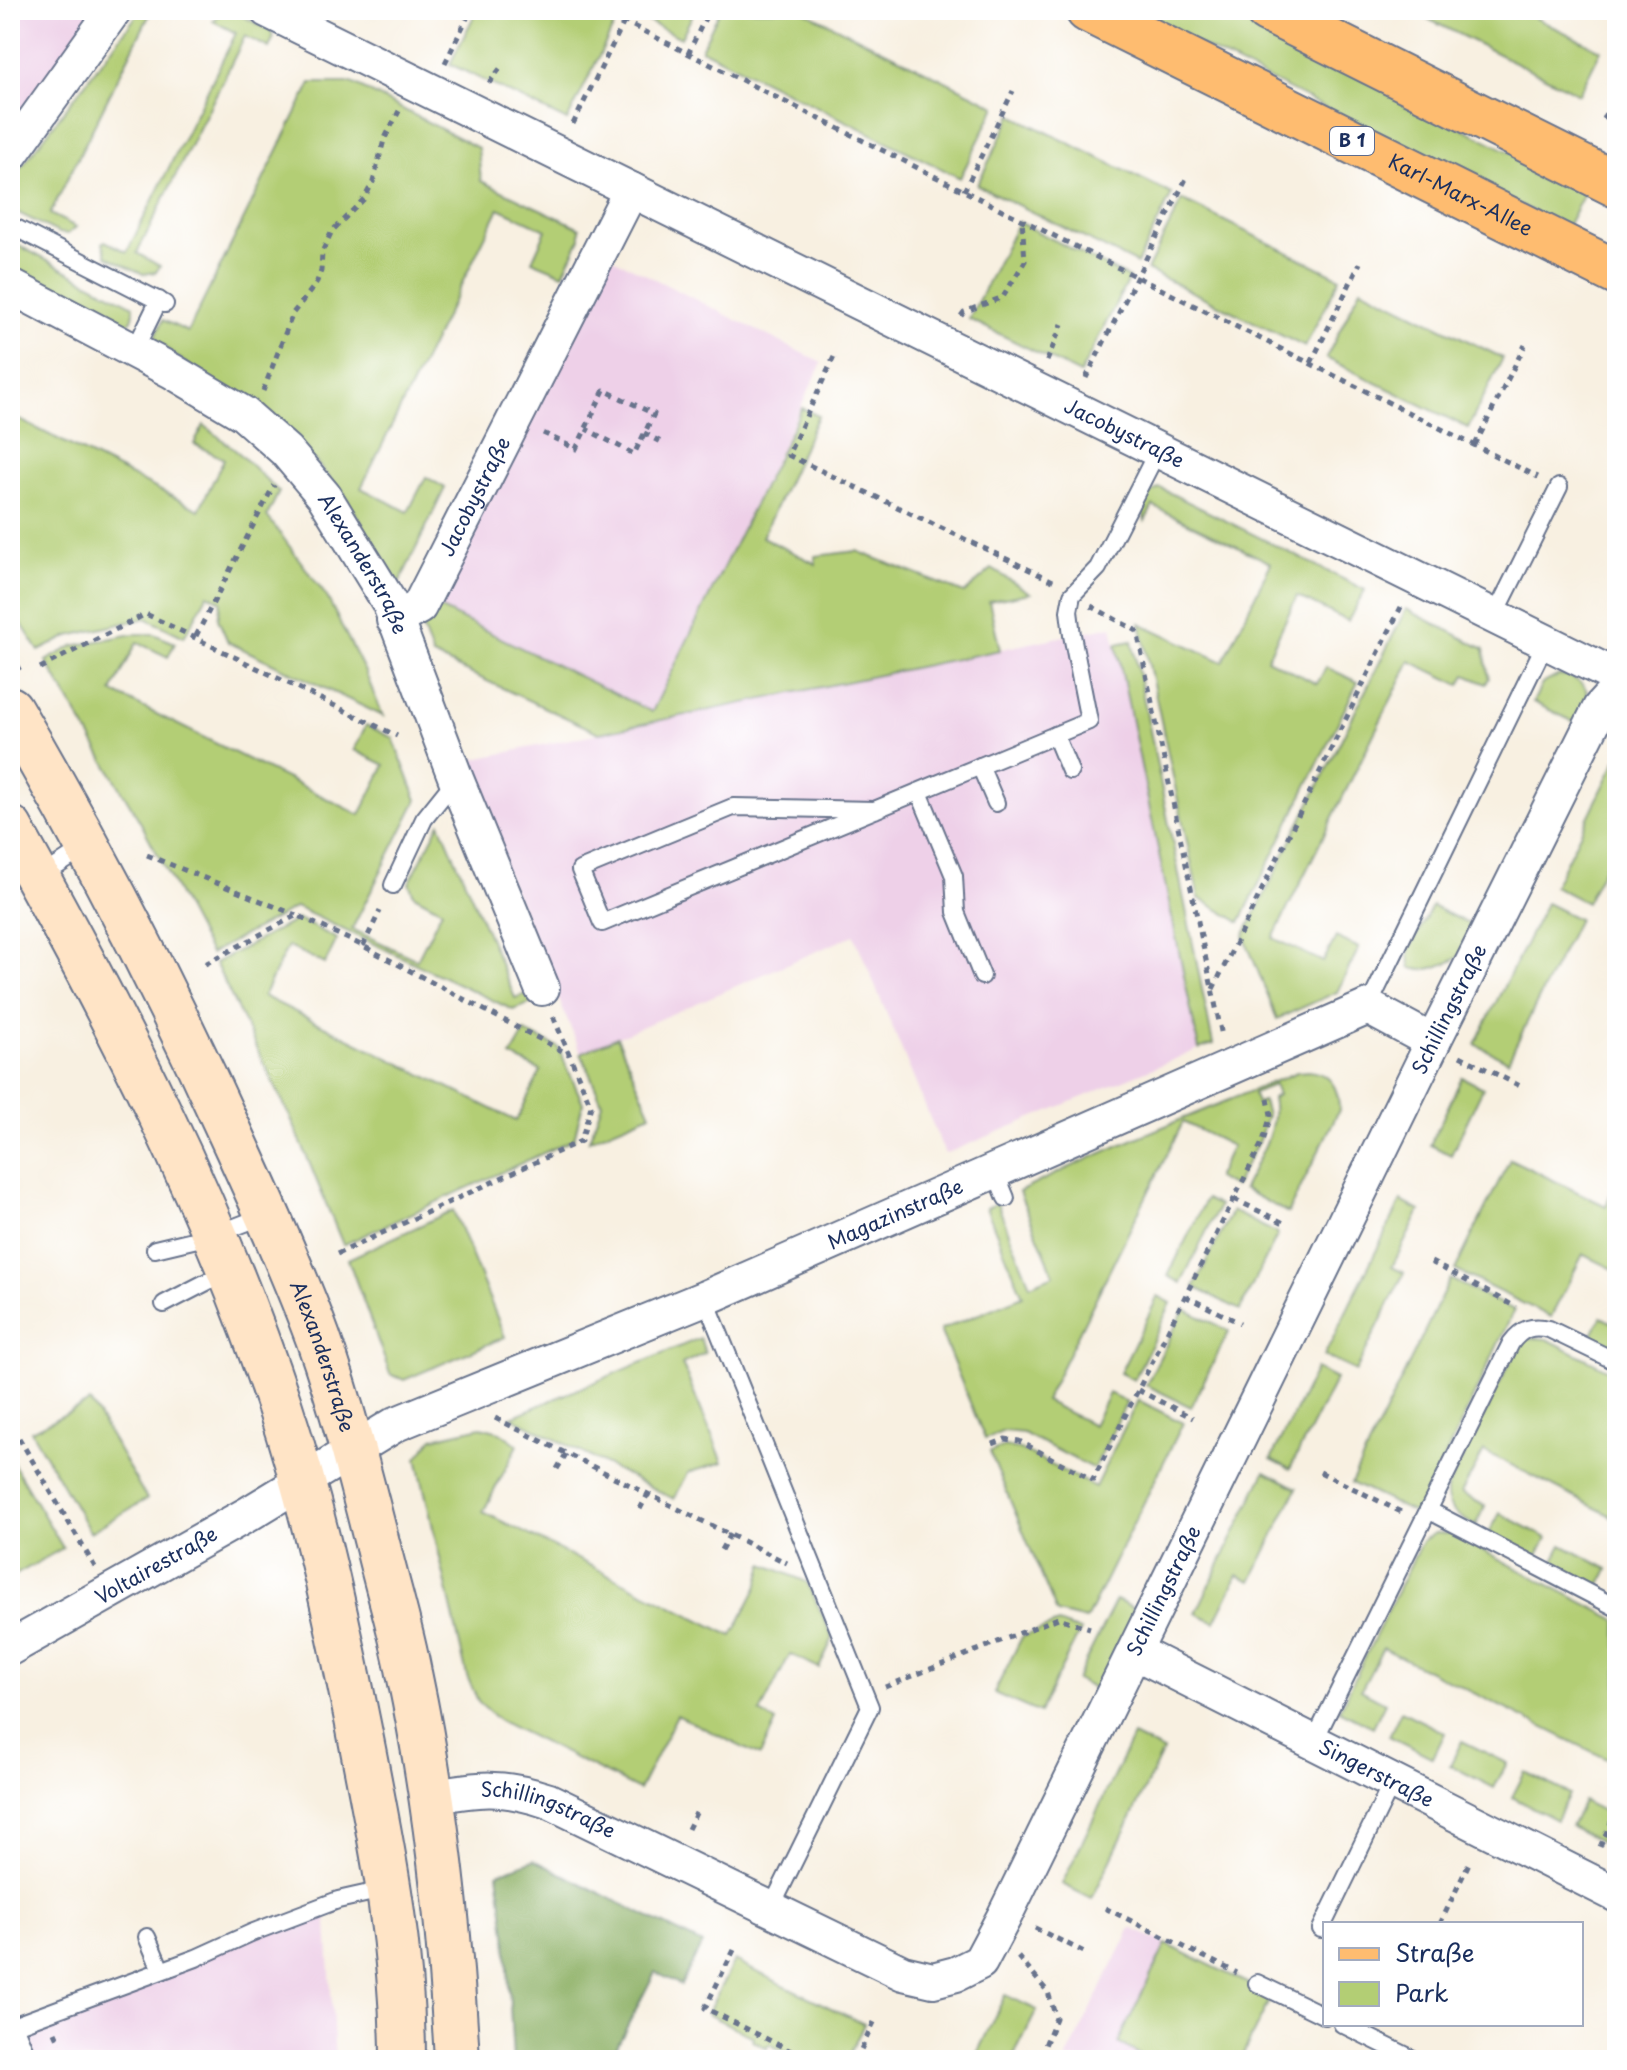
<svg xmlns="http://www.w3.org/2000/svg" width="1627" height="2070" font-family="'Playpen Sans',sans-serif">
	<rect width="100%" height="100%" fill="#fff"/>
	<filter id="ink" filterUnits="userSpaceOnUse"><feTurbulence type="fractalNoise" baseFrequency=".0125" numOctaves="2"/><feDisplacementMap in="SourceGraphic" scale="16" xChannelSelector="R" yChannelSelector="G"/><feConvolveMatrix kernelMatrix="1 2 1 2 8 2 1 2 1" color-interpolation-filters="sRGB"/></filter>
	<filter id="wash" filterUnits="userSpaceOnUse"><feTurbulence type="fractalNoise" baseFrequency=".006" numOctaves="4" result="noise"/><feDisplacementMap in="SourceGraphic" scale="32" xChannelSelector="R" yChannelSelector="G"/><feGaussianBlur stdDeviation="1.8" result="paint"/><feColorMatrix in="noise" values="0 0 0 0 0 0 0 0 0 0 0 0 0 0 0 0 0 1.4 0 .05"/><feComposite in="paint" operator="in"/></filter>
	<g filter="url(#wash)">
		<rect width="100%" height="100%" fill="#f8f0e1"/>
		<g fill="#eed0e8">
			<path d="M10 10H100L10 129Z"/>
			<path d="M607 255 822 363 652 712 429 603Z"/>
			<path d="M1112 626 1199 1049 945 1154 854 935 581 1053 461 762Z"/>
			<path d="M326 1906 335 2060H10V2030Z"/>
			<path d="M1131 1928 1166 1944 1118 2043 1151 2060H1066Z"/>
		</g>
		<g fill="#b3ce74" stroke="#677e69" stroke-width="2">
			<path d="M141 10H152L50 214 76 227 68 234 59 233 10 209V182Z"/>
			<path d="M224 10H231L271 31 273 39 269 48 245 36 137 253 160 266 156 272 143 274 107 256 103 243 105 241 127 252 236 33 213 21Z"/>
			<path d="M477 10H591L616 22 567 121 450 64Z"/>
			<path d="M625 10H695L681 38Z"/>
			<path d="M720 10H802L996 106 960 178 701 49Z"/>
			<path d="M1130 10H1226L1586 190 1566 228Z"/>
			<path d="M1410 10H1519L1601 50 1579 94Z"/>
			<path d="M311 83H352L478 148 481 181 580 228V239L563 274 532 261 546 230 499 208 361 488 408 512 426 477 445 488 399 584 346 498 315 461 156 341V334L163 320 188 332Z"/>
			<path d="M1012 115 1172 194 1137 264 977 185Z"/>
			<path d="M1182 200 1340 278 1305 347 1147 270Z"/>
			<path d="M1018 222 1129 278 1080 374 969 319Z"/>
			<path d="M10 241 134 306C134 319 133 323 121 327L10 269Z"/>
			<path d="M1361 288 1503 358 1468 428 1326 358Z"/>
			<path d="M802 408 818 416 762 537 816 564 815 556 857 551 964 593 992 569 1030 593 989 601 1000 650 599 733 433 656 421 625 429 603 652 712Z"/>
			<path d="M10 415 199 510 224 459 194 444 204 425 240 454 279 492 267 516 327 597 365 672 383 716 228 642 218 619 221 601 208 594 184 637 146 618 69 636 39 651 10 606Z"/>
			<path d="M1160 488 1365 590 1348 621 1297 596 1267 659 1317 684 1326 667 1358 682 1240 922 1199 898 1140 623 1223 662 1271 563 1153 506 1145 521 1142 509 1150 493Z"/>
			<path d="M1406 609 1484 649 1489 678 1486 684 1466 675 1460 685 1410 661 1273 938 1323 962 1336 937 1359 948 1337 992 1277 1019 1244 936Z"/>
			<path d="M133 634H154L175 643 168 657 137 642 112 692 360 815 385 765 354 750 366 725 393 738 417 800 352 929 417 960 442 910 414 895 409 883 440 823 515 998 534 991 538 1001 513 1010 296 907 210 954 142 825 46 661 73 646Z"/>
			<path d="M1132 641 1213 1044 1199 1049 1116 644Z"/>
			<path d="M1559 675C1570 675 1589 684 1588 698 1588 706 1581 717 1578 724L1533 702 1542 684Z"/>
			<path d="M1617 759V842L1586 903 1554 886Z"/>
			<path d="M1546 903 1578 919 1508 1061 1475 1044Z"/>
			<path d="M1432 906 1477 928C1473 935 1470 947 1465 952 1455 962 1422 975 1410 967L1409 950Z"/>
			<path d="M298 919 337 939 325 964 288 946 263 996 516 1121 541 1071 511 1056 525 1032 558 1047 583 1103 574 1139 343 1245 293 1123 215 963Z"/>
			<path d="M617 1037 651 1114 589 1140 602 1103 581 1053Z"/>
			<path d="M1309 1071C1332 1073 1339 1089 1339 1110L1288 1213 1243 1189C1257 1160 1279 1130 1272 1098L1278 1095 1274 1085 1253 1093 1257 1103 1263 1101 1267 1115 1259 1140 1234 1187 1216 1178 1232 1146 1183 1122 1045 1401 1093 1425 1109 1393 1127 1402 1094 1469 1023 1433 1004 1431 985 1439 940 1330 1023 1296 986 1208 997 1203 1030 1285 1054 1275 1019 1192C1109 1146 1204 1111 1297 1072Z"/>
			<path d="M1462 1077 1483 1088 1451 1155 1430 1145Z"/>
			<path d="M1510 1159 1606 1206 1617 1177V1271L1583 1254 1551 1317 1455 1270Z"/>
			<path d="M1206 1199 1219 1206 1181 1283 1168 1276Z"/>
			<path d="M1401 1201 1420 1211 1392 1267 1404 1273 1356 1371 1324 1356Z"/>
			<path d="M453 1210 505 1337 404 1380 390 1374 348 1259Z"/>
			<path d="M1232 1211 1278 1234 1240 1310 1194 1287Z"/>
			<path d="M1450 1279 1514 1310 1418 1515 1351 1483Z"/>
			<path d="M1158 1296 1171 1303 1134 1380 1120 1373Z"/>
			<path d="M1184 1309 1229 1331 1191 1407 1146 1385Z"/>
			<path d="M1601 1317 1617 1325V1350L1591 1337Z"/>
			<path d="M700 1338 705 1353 682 1364 723 1462 688 1473 674 1499 511 1417Z"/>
			<path d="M1537 1338 1547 1339 1617 1374V1519L1484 1451 1461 1493 1485 1506 1476 1526C1459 1517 1445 1510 1447 1489L1519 1345 1527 1339Z"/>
			<path d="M1316 1369 1336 1379 1290 1469 1271 1459Z"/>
			<path d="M1138 1400 1183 1423 1086 1620 1057 1613 990 1452 1004 1446 1019 1449 1095 1487Z"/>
			<path d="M90 1402 147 1499 90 1532 31 1431Z"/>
			<path d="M481 1427 500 1432 518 1445 483 1512 732 1636 757 1588 764 1564 807 1582 833 1638 819 1668 790 1654 760 1713 776 1722 760 1756 677 1715 639 1790 498 1720 478 1702 467 1676 417 1458 433 1438Z"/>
			<path d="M10 1458 63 1548 10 1578Z"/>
			<path d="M1265 1471 1297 1488 1251 1581 1238 1575 1215 1622 1196 1613Z"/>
			<path d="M1500 1513 1547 1538 1537 1557 1489 1533Z"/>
			<path d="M1435 1533 1451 1534 1617 1620V1764L1383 1648 1361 1690 1385 1703 1373 1727 1339 1710 1422 1541Z"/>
			<path d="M1562 1545 1608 1569 1599 1588 1552 1564Z"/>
			<path d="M1116 1600 1139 1611 1101 1692 1076 1680Z"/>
			<path d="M1058 1623 1080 1631 1039 1713 994 1693 1022 1637Z"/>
			<path d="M1401 1711 1445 1733 1433 1758 1389 1736Z"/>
			<path d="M1133 1736 1163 1751 1092 1899 1062 1884Z"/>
			<path d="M1462 1741 1507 1763 1494 1788 1450 1765Z"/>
			<path d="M1525 1772 1569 1794 1556 1820 1512 1797Z"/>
			<path d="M1617 1799V1850L1571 1827 1583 1801 1609 1814Z"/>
			<path d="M1166 1944 1272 1995 1240 2060H1151L1118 2043Z"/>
			<path d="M734 1961 864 2024 847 2060H802L769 2044 767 2048 753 2041 754 2037 707 2014Z"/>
			<path d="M1005 1995 1037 2010 1012 2060H974Z"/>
		</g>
		<path fill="#8eb166" stroke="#547062" stroke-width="2" d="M534 1860 702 1944 681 1985 655 1972 610 2060H513L506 1933 498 1873Z"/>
	</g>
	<g filter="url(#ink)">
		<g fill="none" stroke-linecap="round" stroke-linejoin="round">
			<defs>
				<g id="service">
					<path d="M10 225 165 304"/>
					<path d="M134 351 159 300"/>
					<path d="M1494 617 1559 487"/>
					<path d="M1055 735 1070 771"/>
					<path d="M980 766 996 803"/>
					<path d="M919 792 954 876 956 912 982 976"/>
					<path d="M875 810 733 807 580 870 602 923 1089 721 1072 635 1069 611 1072 595 1098 568 1158 450"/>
					<path d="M39 878 86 847"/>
					<path d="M393 885 424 819 456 779"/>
					<path d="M1368 1007 1546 642"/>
					<path d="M995 1171 1006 1198"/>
					<path d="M155 1249 214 1235 266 1215"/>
					<path d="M705 1298 870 1707 770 1910"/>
					<path d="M164 1304 228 1271"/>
					<path d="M1428 1510 1617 1608"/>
					<path d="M1314 1741 1511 1343C1522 1328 1532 1325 1549 1329L1617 1362"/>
					<path d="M1321 1929 1393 1781"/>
					<path d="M147 1937 161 1970"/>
					<path d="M1257 1983 1325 2016"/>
					<path d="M1342 2024 1415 2060"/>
					<path d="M14 2025 27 2056"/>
					<path d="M10 2027 196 1958 251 1933 338 1900 387 1889"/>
				</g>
				<g id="minor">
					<path id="s1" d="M267 10 1617 677"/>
					<path d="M10 155 114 10"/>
					<path id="s2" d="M10 286 172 371 244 414 286 451 324 496 389 602 456 779 542 988"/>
					<path id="s3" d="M394 620 419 607 631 190"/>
					<path id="s4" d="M10 1648 250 1513 396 1424 705 1298 1368 1007 1433 1042"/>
					<path id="s5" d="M1135 1652 1617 1895"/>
					<path id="s6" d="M430 1797C479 1788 501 1785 549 1801L903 1973 933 1980 956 1974 980 1962 1004 1917 1433 1042 1600 708 1617 689"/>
				</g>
				<g id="secondary">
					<path id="s7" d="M10 709C92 848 166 991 233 1139 263 1204 293 1270 318 1338 342 1406 360 1476 378 1547 388 1589 401 1630 409 1673 436 1800 450 1930 457 2060"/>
					<path d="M10 828C113 1013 212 1202 279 1404 314 1510 337 1620 359 1729 381 1841 403 1945 403 2060"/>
				</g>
				<g id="primary">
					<path id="s8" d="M1088 10 1617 273"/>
					<path d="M1267 10 1617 185"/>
				</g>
			</defs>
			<use href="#service" stroke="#68738c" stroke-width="20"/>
			<use href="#minor" stroke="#68738c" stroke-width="38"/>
			<use href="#secondary" stroke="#68738c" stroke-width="48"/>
			<use href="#primary" stroke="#68738c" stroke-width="48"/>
			<g stroke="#68738c" stroke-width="5" stroke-dasharray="6 6" stroke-linecap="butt">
				<path d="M601 10 1538 477"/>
				<path d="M688 54 709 10"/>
				<path d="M445 63 471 10"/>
				<path d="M489 83 502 66"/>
				<path d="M1603 119 1617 90"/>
				<path d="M573 124 624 22"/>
				<path d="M964 191 1013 91"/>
				<path d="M961 316 964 312 1003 297 1025 261 1022 219"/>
				<path d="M834 357 788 455 1053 581"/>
				<path d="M1047 361 1062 324"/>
				<path d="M1311 363 1360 263"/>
				<path d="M1086 378 1187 177"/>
				<path d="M263 391 293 313 316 284 321 271 322 252 332 231 364 199 373 182 384 140 399 111"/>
				<path d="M543 433 576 449 604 390 654 414 634 454 586 429"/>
				<path d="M644 433 663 443"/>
				<path d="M1475 445 1525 345"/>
				<path d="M1091 606 1137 631 1222 1036"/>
				<path d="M196 636 274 485"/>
				<path d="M10 655 22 674"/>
				<path d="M40 668 146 614 397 736"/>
				<path d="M147 855 296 915"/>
				<path d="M363 946 380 911"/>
				<path d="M205 964 297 915 363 946 568 1054"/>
				<path d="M1213 989 1401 607"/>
				<path d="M1460 1056 1520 1086"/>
				<path d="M1234 1199 1288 1225"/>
				<path d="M337 1254 581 1141 591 1106 553 1016"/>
				<path d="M1431 1262 1516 1307"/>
				<path d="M1185 1296 1240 1323"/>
				<path d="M1138 1390 1193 1418"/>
				<path d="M495 1418 787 1563"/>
				<path d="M19 1438 95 1567"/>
				<path d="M993 1444 1005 1439 1019 1441 1093 1480 1263 1141 1271 1115 1268 1099"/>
				<path d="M557 1469 566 1454"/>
				<path d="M1320 1472 1403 1513"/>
				<path d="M640 1509 648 1494"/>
				<path d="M721 1550 730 1534"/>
				<path d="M885 1687 1058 1618 1090 1628"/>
				<path d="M688 1829 698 1809"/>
				<path d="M1600 1847 1617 1809"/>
				<path d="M1105 1908 1237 1973"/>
				<path d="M1440 1924 1471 1859"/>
				<path d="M1035 1928 1084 1952"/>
				<path d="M734 1950 705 2008 809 2060"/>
				<path d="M1018 1957 1048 1992 1056 2018 1039 2060"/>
				<path d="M55 2032 60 2043"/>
				<path d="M961 2053 967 2060"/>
				<path d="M856 2060 876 2018"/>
			</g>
			<use href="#service" stroke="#fff" stroke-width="16"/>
			<use href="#minor" stroke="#fff" stroke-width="34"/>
			<use href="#secondary" stroke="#ffe4c6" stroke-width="44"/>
			<use href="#primary" stroke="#febc70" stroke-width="44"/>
		</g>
	</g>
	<g text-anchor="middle" stroke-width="6" stroke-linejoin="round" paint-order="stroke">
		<rect fill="#fff" stroke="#5f6d8e" stroke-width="2" x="1330" y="127" width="44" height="28" rx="6"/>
		<g font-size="18" font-weight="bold" fill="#1b2f5e">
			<text x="1352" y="147">B 1</text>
		</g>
		<g font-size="20" fill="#1b2f5e" stroke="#fff">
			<text dy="7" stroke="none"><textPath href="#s8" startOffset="416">Karl-Marx-Allee</textPath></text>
			<text dy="7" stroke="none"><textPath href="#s1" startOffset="956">Jacobystraße</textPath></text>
			<text dy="7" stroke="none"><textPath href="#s3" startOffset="152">Jacobystraße</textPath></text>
			<text dy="7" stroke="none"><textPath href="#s2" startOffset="460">Alexanderstraße</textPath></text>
			<text dy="7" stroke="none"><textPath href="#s6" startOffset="1658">Schillingstraße</textPath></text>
			<text dy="7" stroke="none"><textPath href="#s4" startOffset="988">Magazinstraße</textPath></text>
			<text dy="7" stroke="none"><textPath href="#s7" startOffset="720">Alexanderstraße</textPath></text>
			<text dy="7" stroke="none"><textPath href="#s4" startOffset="168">Voltairestraße</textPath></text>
			<text dy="7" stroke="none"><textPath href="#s6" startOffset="1010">Schillingstraße</textPath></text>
			<text dy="7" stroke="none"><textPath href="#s5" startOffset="270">Singerstraße</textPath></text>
			<text dy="7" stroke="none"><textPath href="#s6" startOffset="122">Schillingstraße</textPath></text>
		</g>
	</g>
	<rect width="1627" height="2070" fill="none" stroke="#fff" stroke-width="40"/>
	<rect x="1323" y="1922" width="260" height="104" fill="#ffffff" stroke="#a4acbf" stroke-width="2"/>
	<rect x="1339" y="1948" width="40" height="12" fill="#febc70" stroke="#a4acbf" stroke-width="2"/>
	<text x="1395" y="1962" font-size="24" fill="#1b2f5e">Straße</text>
	<rect x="1339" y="1982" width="40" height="24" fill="#b3ce74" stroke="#a4acbf" stroke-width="2"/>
	<text x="1395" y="2002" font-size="24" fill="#1b2f5e">Park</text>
</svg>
